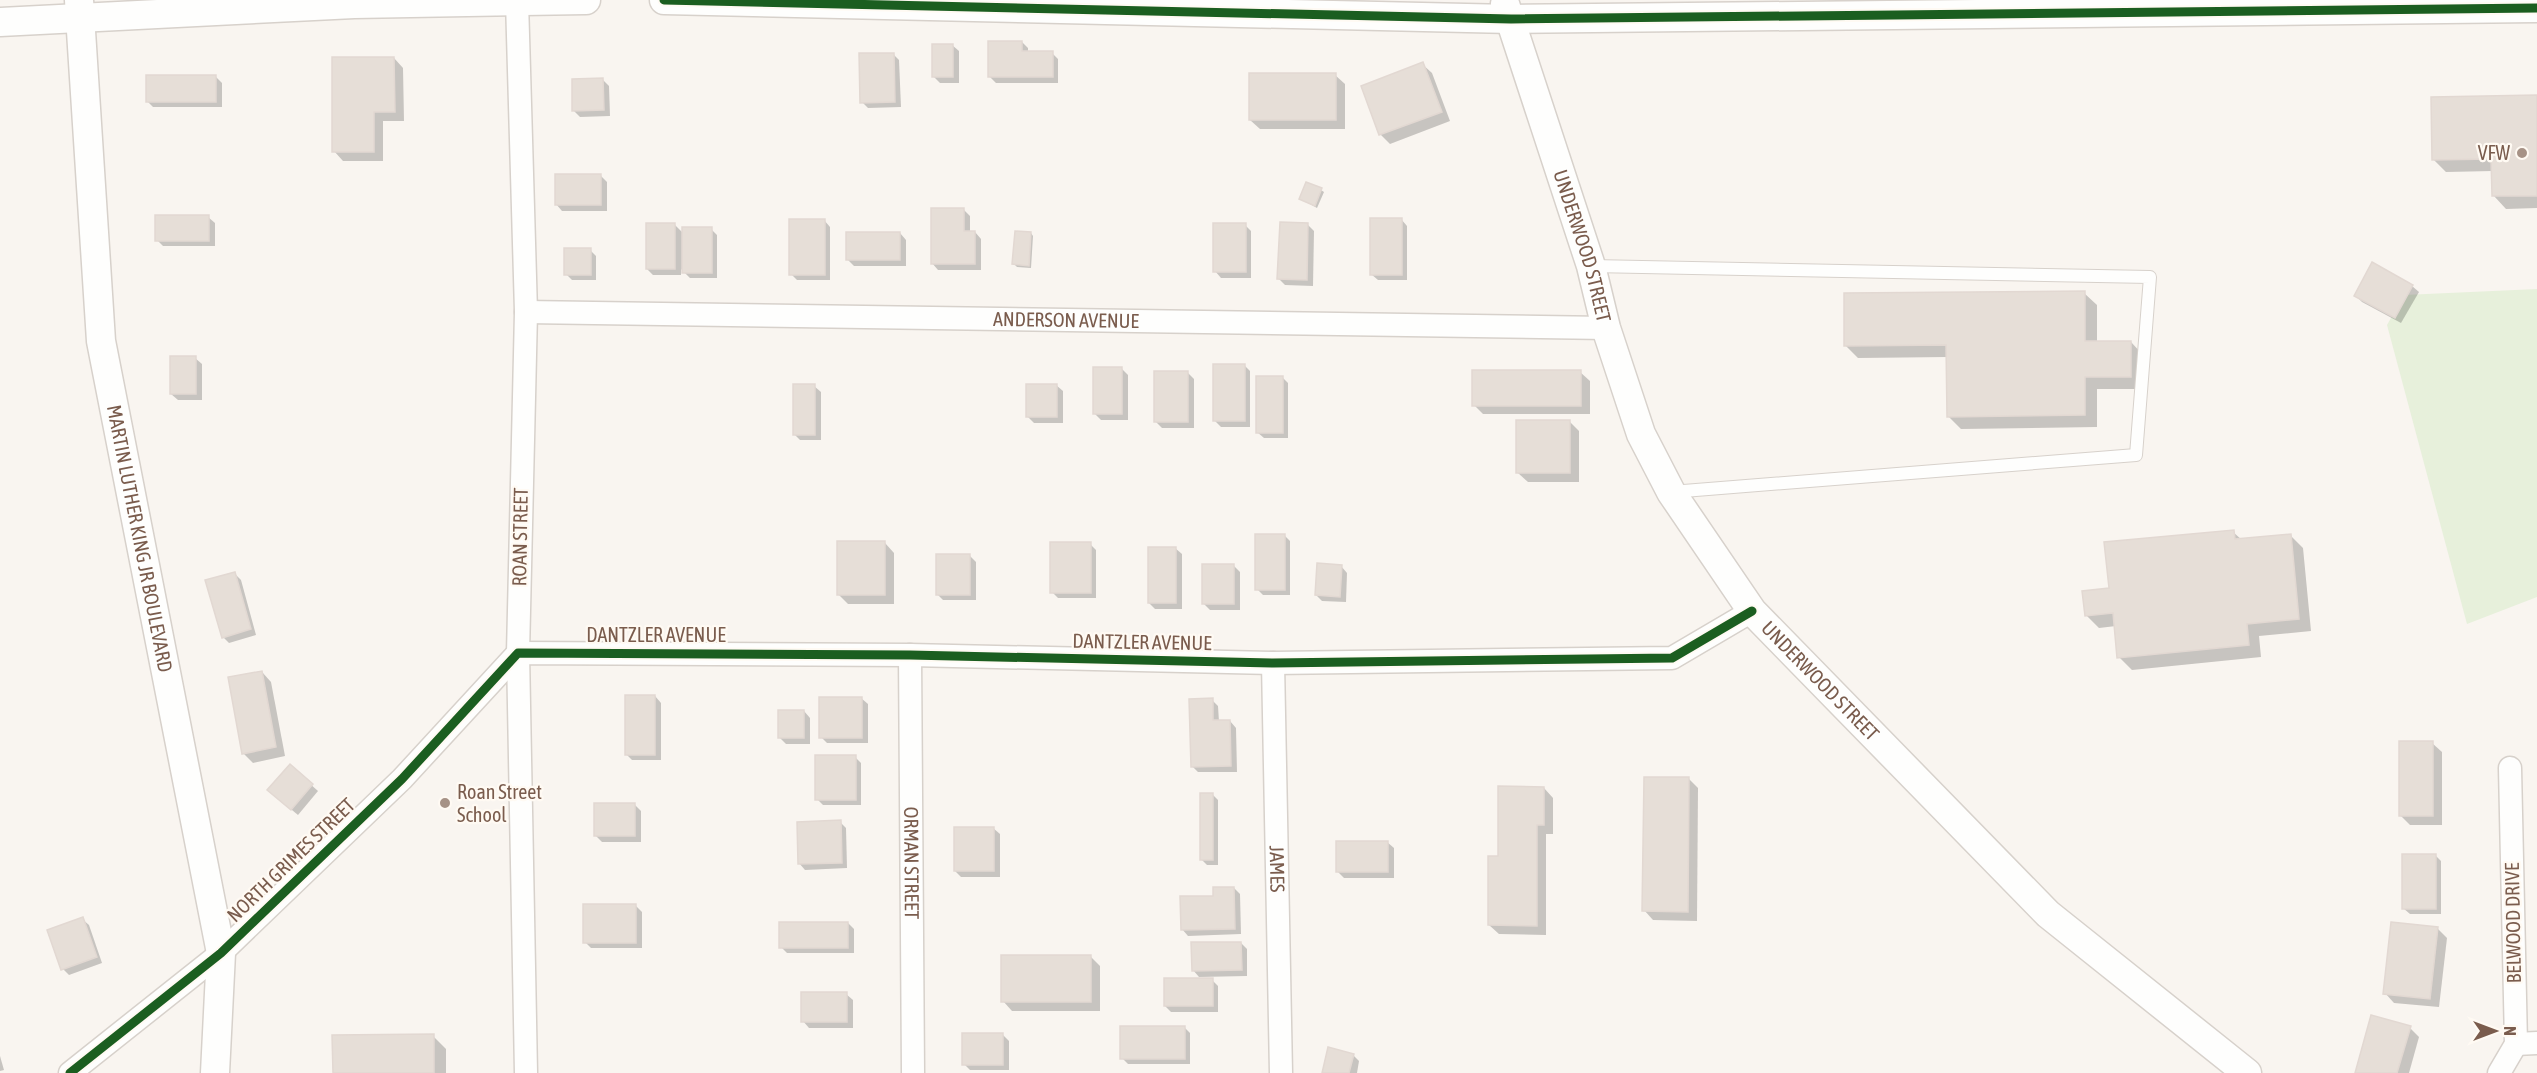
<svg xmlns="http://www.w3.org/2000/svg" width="2537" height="1073" font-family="'Asap Condensed',sans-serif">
	<rect width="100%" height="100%" fill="#f9f5f0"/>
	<path fill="#e7f0db" d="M2537 289V597L2467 624 2387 325 2404 295Z"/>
	<g fill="#0003">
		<path d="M1022 42 1028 48V53H1052L1058 59V83H996L990 77Z"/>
		<path d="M952 45 959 51V83H940L934 77Z"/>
		<path d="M893 54 899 60 901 107 868 108 862 102Z"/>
		<path d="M394 58 403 68 404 121H383V161H343L334 151Z"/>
		<path d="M1422 64 1432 73 1450 121 1390 144 1381 135 1363 87Z"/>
		<path d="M1335 75 1345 84V129H1260L1250 120Z"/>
		<path d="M215 76 222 83V107H153L147 101Z"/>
		<path d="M603 80 609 86 610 116 580 117 573 110Z"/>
		<path d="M2537 96V208L2506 209 2494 196 2493 171 2446 172 2433 159Z"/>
		<path d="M601 176 607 182V211H562L556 204Z"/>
		<path d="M1321 190 1324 192 1317 208 1301 199Z"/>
		<path d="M964 210 970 216V232H975L981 239V270H938L932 263Z"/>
		<path d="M208 217 215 223V246H163L157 240Z"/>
		<path d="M1401 219 1407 226V280H1378L1371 274Z"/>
		<path d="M824 220 830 227V280H797L791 274Z"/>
		<path d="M675 225 684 234 711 229 717 235V278H690L681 269V275H653L647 269Z"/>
		<path d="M1245 225 1251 231V278H1221L1215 271Z"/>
		<path d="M1308 225 1314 231 1313 286 1285 285 1278 278Z"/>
		<path d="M900 233 906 240V266H854L848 260Z"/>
		<path d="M1031 233 1033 236 1031 268 1017 267 1014 264Z"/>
		<path d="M590 250 596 256V280H572L566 274Z"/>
		<path d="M2412 286 2419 292 2401 323 2362 302 2356 296Z"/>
		<path d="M2084 293 2097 305V343L2131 342 2143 355V389H2097V427L1961 429 1948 416V357L1858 358 1845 345Z"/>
		<path d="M195 358 202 364V400H178L171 394Z"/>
		<path d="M1244 365 1250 371V427H1221L1215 421Z"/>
		<path d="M1122 369 1128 375V420H1101L1094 413Z"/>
		<path d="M1580 372 1590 381V414H1483L1474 405Z"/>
		<path d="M1188 373 1194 379V428H1162L1156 422Z"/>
		<path d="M1282 377 1288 383V438H1264L1257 432Z"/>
		<path d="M1056 385 1063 391V423H1034L1027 416Z"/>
		<path d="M814 386 821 392V440H800L794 434Z"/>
		<path d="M1569 421 1579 431V482H1528L1518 473Z"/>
		<path d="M2233 532 2242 540 2290 535 2303 548 2311 631 2259 636 2261 657 2132 670 2119 657 2116 626 2099 628 2086 615 2110 590Z"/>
		<path d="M1284 535 1290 541V595H1263L1257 589Z"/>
		<path d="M885 543 894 553V604H848L838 594Z"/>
		<path d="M1090 544 1096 550V598H1058L1052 592Z"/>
		<path d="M1175 548 1182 554V609H1155L1149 603Z"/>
		<path d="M970 556 976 562V600H943L937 594Z"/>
		<path d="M1234 566 1240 572V610H1210L1204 604Z"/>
		<path d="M1341 566 1347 573 1346 602 1322 601 1316 595Z"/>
		<path d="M235 574 241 580 256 635 229 643 223 637Z"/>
		<path d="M262 672 271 682 285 756 253 763 243 753Z"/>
		<path d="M655 696 661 703V760H632L626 754Z"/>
		<path d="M861 698 868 704V743H827L821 737Z"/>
		<path d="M1212 700 1218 706 1219 722 1230 721 1236 728 1237 772H1198L1192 766Z"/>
		<path d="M804 711 810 718V744H786L780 738Z"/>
		<path d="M2432 743 2442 752V825H2410L2401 816Z"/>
		<path d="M855 757 861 763V805H823L817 799Z"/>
		<path d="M290 766 318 791 298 815 275 796Z"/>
		<path d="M1688 778 1698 788 1697 921 1653 920 1644 910Z"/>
		<path d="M1544 788 1553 798V834H1546V935L1499 934 1489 925 1499 857Z"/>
		<path d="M1212 794 1218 800V865H1207L1201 859Z"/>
		<path d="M635 805 641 811V842H602L596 836Z"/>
		<path d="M840 822 846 828 847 868 805 870 799 863Z"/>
		<path d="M993 828 1000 834V877H961L955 871Z"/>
		<path d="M1387 842 1394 848V878H1344L1337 871Z"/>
		<path d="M2435 855 2441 861V914H2410L2403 908Z"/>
		<path d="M1234 888 1240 894 1241 934 1188 936 1182 929 1215 897Z"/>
		<path d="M636 906 642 912V948H591L585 942Z"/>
		<path d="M82 919 89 925 102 963 69 975 63 969Z"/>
		<path d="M848 923 854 929V953H787L781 947Z"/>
		<path d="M2437 928 2447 938 2439 1007 2394 1003 2385 993Z"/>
		<path d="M1241 943 1247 949V976L1199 977 1193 970Z"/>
		<path d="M1090 956 1100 966V1011H1012L1003 1001Z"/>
		<path d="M1212 980 1218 986V1012H1171L1165 1006Z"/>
		<path d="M846 994 853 1000V1028H809L803 1021Z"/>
		<path d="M1184 1027 1190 1033V1064H1128L1122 1058Z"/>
		<path d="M2410 1028 2419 1037 2409 1073H2356Z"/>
		<path d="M1003 1035 1009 1041V1070H970L964 1064Z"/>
		<path d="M433 1036 446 1049V1073H334Z"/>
		<path d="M1353 1055 1359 1061 1357 1073H1324Z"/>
		<path d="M0 1056 4 1070 0 1071Z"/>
	</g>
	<g fill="#e6ded7" stroke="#e2d8d2" stroke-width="1.5">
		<path d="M988 41H1022V51H1053V77H988Z"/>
		<rect x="932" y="44" width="21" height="33"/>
		<path d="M859 53H894L895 102 860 103Z"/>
		<path d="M332 57H394L395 112H374V152H332Z"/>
		<path d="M1423 62 1442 112 1379 135 1361 86Z"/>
		<rect x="1249" y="73" width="87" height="47"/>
		<rect x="146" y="75" width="70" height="27"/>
		<path d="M603 78 604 110 572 111V79Z"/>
		<path d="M2537 95V196H2492L2491 159 2432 160 2431 97Z"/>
		<rect x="555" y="174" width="46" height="31"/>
		<path d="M1306 182 1322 188 1315 206 1299 199Z"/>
		<path d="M931 208H964V231H975V264H931Z"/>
		<rect x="155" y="215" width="54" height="26"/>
		<rect x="1370" y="218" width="32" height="57"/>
		<rect x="789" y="219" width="36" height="56"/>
		<path d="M1280 222 1308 223 1307 280 1277 279Z"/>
		<rect x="646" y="223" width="29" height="46"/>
		<rect x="1213" y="223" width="33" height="49"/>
		<rect x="682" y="227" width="30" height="46"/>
		<path d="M1015 231 1031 232 1029 266 1012 264Z"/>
		<rect x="846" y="232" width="54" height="28"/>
		<rect x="564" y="248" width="27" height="27"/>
		<path d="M2372 262 2413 285 2395 318 2354 296Z"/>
		<path d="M2085 291V341H2131V377H2085V415L1947 417 1946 345 1844 346V293Z"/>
		<rect x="170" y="356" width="26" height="38"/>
		<rect x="1213" y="364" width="32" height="57"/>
		<rect x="1093" y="367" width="29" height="47"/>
		<rect x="1472" y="370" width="109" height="36"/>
		<rect x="1154" y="371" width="34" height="51"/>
		<rect x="1256" y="376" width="27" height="57"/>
		<rect x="793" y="384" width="22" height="51"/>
		<rect x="1026" y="384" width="31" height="33"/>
		<rect x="1516" y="420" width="54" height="53"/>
		<path d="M2234 530 2235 539 2291 534 2299 619 2247 624 2249 645 2117 658 2113 613 2085 616 2082 591 2109 588 2104 542Z"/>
		<rect x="1255" y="534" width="30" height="56"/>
		<rect x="837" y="541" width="48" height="54"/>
		<rect x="1050" y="542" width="41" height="51"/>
		<rect x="1148" y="547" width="28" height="56"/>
		<rect x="936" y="554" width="34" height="41"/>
		<path d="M1317 563 1342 565 1340 597 1315 595Z"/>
		<rect x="1202" y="564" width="32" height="40"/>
		<path d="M235 572 251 629 222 638 205 580Z"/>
		<path d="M262 671 276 747 242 754 228 677Z"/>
		<rect x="625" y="695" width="30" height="60"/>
		<rect x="819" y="697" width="43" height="41"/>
		<path d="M1213 698V720H1230L1231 766 1191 767 1189 699Z"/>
		<rect x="778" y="710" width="26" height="28"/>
		<rect x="2399" y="741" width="34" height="75"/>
		<rect x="815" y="755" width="41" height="45"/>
		<path d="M290 764 313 784 291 810 267 790Z"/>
		<path d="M1644 777H1689L1688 912 1642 911Z"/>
		<path d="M1498 786 1544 787V825H1537V926L1488 925V856H1498Z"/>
		<rect x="1200" y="793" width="13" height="67"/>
		<rect x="594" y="803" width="41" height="33"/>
		<path d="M841 820 842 863 798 864 797 822Z"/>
		<rect x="954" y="827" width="40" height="44"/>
		<rect x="1336" y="841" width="52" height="31"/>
		<rect x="2402" y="854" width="34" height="55"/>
		<path d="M1213 887H1234L1235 929 1181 930 1180 896H1213Z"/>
		<rect x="583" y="904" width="53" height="39"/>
		<path d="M83 917 97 957 61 970 47 930Z"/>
		<rect x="779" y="922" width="69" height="26"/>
		<path d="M2391 922 2438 927 2430 999 2383 994Z"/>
		<path d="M1191 942H1241L1242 970 1192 971Z"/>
		<rect x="1001" y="955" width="90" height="47"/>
		<rect x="1164" y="978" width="49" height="28"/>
		<rect x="801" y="992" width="46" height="30"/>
		<path d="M2371 1015 2411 1026 2397 1073H2355Z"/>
		<rect x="1120" y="1026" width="65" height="33"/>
		<rect x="962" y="1033" width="41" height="32"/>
		<path d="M434 1034V1073H333L332 1035Z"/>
		<path d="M1328 1047 1354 1054 1349 1073H1322Z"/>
	</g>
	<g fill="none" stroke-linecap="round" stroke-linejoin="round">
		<defs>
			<path id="service" d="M1592 266 2150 277 2136 455 1671 492"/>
			<g id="minor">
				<path d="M517 1 526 312 518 653 526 1073"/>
				<path id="s1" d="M526 312 1606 328"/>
				<path id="s2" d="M910 655 913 1073"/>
				<path id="s3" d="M1273 663 1281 1073"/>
				<path d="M2516 1044 2537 1043"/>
				<path d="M70 1073 221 953 402 779 518 653 910 655 1273 663 1672 658 1752 611"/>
				<path d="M2499 1073 2516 1044 2510 768"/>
			</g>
			<g id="tertiary">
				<path id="s4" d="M79 0 101 341 221 953 215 1073"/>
				<path d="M664 0 1511 19 2537 8"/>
				<path id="s5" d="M1505 4 1591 266 1606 328 1641 434 1671 492 1752 611 2048 914 2247 1073"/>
				<path d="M0 22 354 4 586 0"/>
			</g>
		</defs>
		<use href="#service" stroke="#d7d1cb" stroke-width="14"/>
		<use href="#minor" stroke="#d7d1cb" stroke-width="25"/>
		<use href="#tertiary" stroke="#d7d1cb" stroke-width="31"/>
		<use href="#service" stroke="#fefefd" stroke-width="12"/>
		<use href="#minor" stroke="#fefefd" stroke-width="22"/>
		<use href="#tertiary" stroke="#fefefd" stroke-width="28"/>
		<defs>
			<g id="cycleway">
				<path d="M664 0 1511 19 2537 8"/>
				<path d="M70 1073 221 953 402 779 518 653 910 655 1273 663 1672 658 1752 611"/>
			</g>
		</defs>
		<use href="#cycleway" stroke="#fffaf3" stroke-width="13"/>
		<use href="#cycleway" stroke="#1b5e20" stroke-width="9"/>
	</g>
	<g fill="#a69286" stroke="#fffaf3" stroke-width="2">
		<circle cx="2522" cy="153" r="6"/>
		<circle cx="445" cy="803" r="6"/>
	</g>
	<g text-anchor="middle" stroke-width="4.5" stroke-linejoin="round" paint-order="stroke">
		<g font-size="20" fill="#7a5c4d" stroke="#fffaf3" text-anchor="end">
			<text x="2510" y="160">VFW</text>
			<text x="457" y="799" text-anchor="start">Roan Street<tspan x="457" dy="23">School</tspan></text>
		</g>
		<g font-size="20" fill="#7a5c4d" stroke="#fffaf3">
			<text dy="7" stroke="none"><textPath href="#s5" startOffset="254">UNDERWOOD STREET</textPath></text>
			<text dy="7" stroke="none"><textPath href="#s1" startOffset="540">ANDERSON AVENUE</textPath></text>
			<text transform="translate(520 537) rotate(-89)" y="7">ROAN STREET</text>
			<text dy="7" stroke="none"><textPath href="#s4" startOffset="543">MARTIN LUTHER KING JR BOULEVARD</textPath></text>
			<text x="656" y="642">DANTZLER AVENUE</text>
			<text transform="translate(1142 642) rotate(1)" y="7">DANTZLER AVENUE</text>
			<text dy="7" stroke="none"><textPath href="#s5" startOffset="758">UNDERWOOD STREET</textPath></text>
			<text transform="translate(291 860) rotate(-44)" y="7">NORTH GRIMES STREET</text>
			<text dy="7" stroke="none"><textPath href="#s2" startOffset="208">ORMAN STREET</textPath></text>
			<text dy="7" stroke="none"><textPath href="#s3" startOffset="206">JAMES</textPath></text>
			<text transform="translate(2513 923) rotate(-91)" y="7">BELWOOD DRIVE</text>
		</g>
	</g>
	<g transform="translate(2495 1031) rotate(90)" stroke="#fffaf3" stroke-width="4.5" paint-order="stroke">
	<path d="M0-4.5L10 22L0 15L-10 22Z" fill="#7a5c4d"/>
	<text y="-9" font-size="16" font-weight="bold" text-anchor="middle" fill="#7a5c4d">N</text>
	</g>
</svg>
